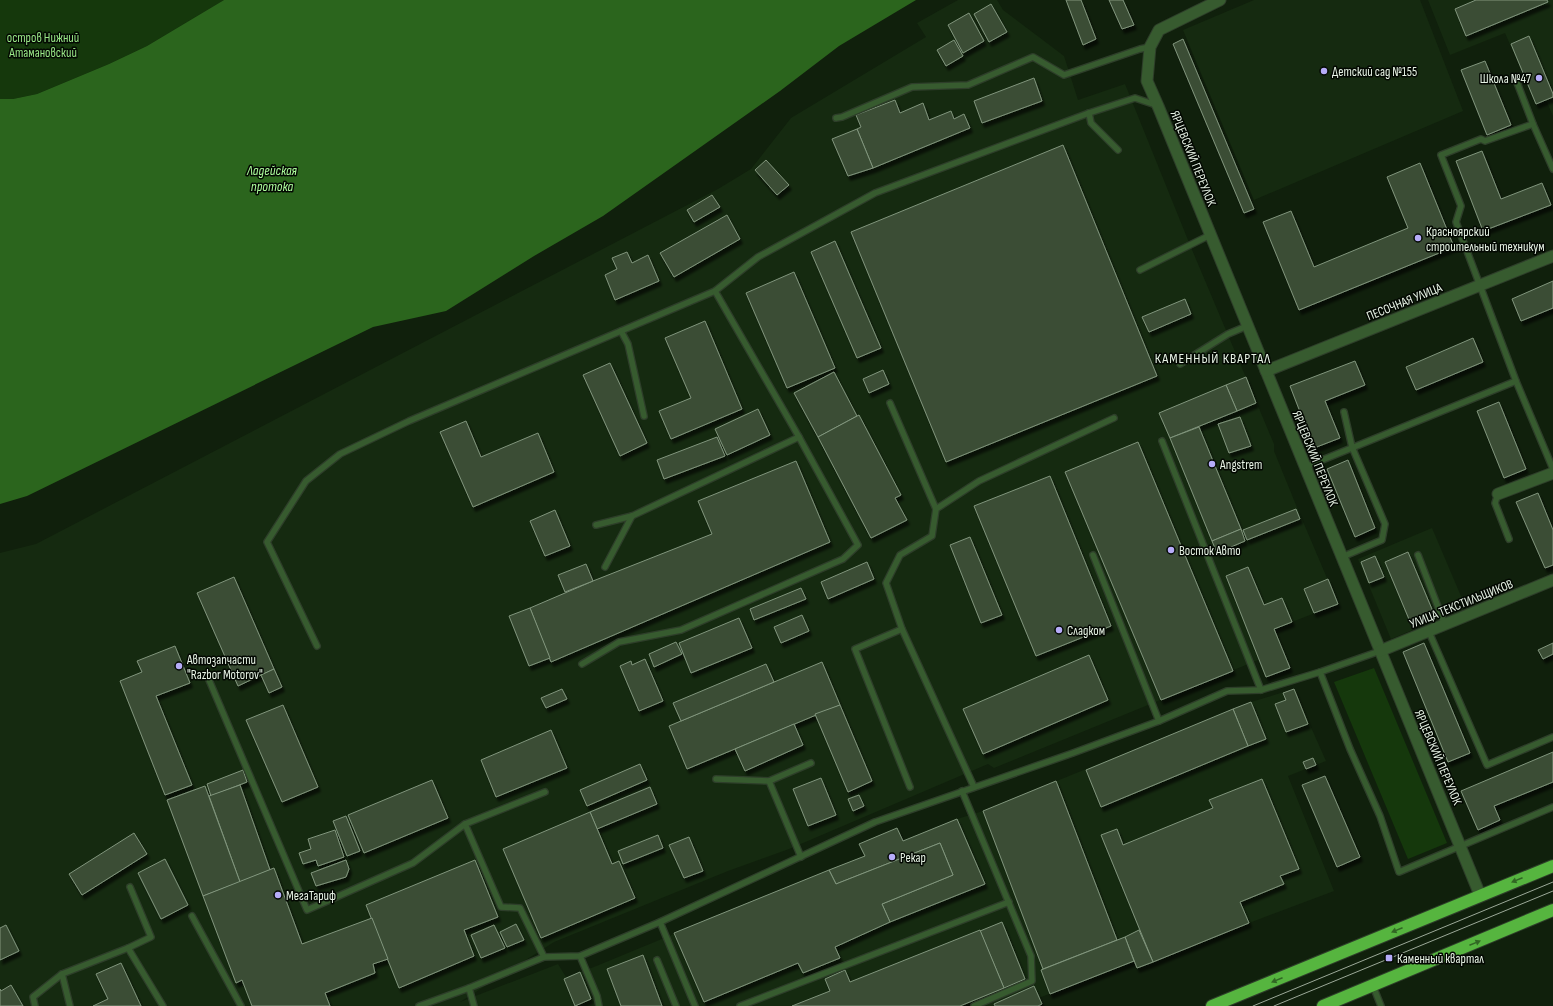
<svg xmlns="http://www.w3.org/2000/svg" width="1553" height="1006" font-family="'Sofia Sans Condensed',sans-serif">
	<defs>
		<filter id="shadow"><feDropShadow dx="2.5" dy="4.5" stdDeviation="1" flood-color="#0009"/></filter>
	</defs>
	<rect width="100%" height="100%" fill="#10200c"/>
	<g fill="#152a10">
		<path d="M958 0H997L1003 10 1064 56 1078 100 1125 84 1190 245 1274 444V451L1296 505 1338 604 1274 629 1290 668 1266 677 1258 660 994 768 988 764 789 849 728 871 554 942 460 1002 558 964 566 977 594 967 829 870 957 819 983 811 1251 702 1294 689 1326 761 1288 776 1334 891 1249 923 1137 968 1134 961 1018 1006H0V553L36 544 718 189 751 169 791 118 926 37 917 23Z"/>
		<path d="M1254 0H1420L1463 111 1254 200 1183 30Z"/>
		<path d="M1428 0H1553V116L1546 100 1536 104 1505 33 1450 55Z"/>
		<path d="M1432 528 1466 608 1391 639 1358 559Z"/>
	</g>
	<g fill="#15380c">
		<path d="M0 0H224L147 46 109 64 37 94 13 99H0Z"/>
		<path d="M1374 668 1447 843 1408 859 1334 682Z"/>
	</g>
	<path fill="#2b651d" d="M224 0H916L839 46 780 91 603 216 534 256 446 311 373 327 27 496 0 504V99H13L37 94 109 64 147 46Z"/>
	<g fill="#3a4d36" stroke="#81957c" filter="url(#shadow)">
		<path d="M1066 0H1081L1096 39 1083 45Z"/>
		<path d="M1109 0H1123L1134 25 1122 29Z"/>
		<path d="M1476 0H1547L1548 2 1466 36 1455 9Z"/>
		<path d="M991 4 1007 32 989 42 974 14Z"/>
		<path d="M969 13 984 41 963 53 948 25Z"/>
		<path d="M1529 36 1553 94V97L1536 104 1511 44Z"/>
		<path d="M1183 39 1254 209 1244 213 1173 44Z"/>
		<path d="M954 40 963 56 946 66 937 50Z"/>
		<path d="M1485 61 1511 125 1487 135 1461 70Z"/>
		<path d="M1034 78 1042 101 982 123 974 101Z"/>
		<path d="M895 100 900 113 923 103 929 120 951 111 954 119 964 114 970 128 873 168 857 129 861 127 856 115Z"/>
		<path d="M857 129 873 168 848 176 832 139Z"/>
		<path d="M1063 145 1157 376 946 462 851 232Z"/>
		<path d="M1482 151 1501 199 1542 183 1551 205 1483 231 1456 161Z"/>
		<path d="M766 160 789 185 777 195 755 170Z"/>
		<path d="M1420 163 1454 247 1299 310 1263 222 1291 211 1314 267 1408 228 1387 177Z"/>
		<path d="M712 195 720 207 694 222 687 210Z"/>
		<path d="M727 215 740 239 674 277 660 253Z"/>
		<path d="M835 241 881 348 857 358 811 252Z"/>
		<path d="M627 252 632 263 648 255 659 281 615 300 605 275 617 269 612 258Z"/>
		<path d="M794 272 835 368 787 388 746 293Z"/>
		<path d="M1553 281V308L1521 321 1512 299Z"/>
		<path d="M1185 299 1191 314 1149 332 1142 317Z"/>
		<path d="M705 321 742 409 671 439 659 411 691 398 665 338Z"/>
		<path d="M1473 338 1483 362 1416 390 1406 367Z"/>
		<path d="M1355 361 1365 385 1325 401 1340 438 1314 448 1290 386Z"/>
		<path d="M610 363 647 443 620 456 583 375Z"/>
		<path d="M883 370 889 384 869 393 863 379Z"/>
		<path d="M834 372 857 416 818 437 794 393Z"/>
		<path d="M1246 377 1256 403 1237 411 1226 385Z"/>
		<path d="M1226 385 1237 411 1170 438 1159 413Z"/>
		<path d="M1499 402 1526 469 1504 478 1477 411Z"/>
		<path d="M758 409 770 435 727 455 715 429Z"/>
		<path d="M859 415 901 495 895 498 907 520 871 538 818 437Z"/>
		<path d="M1240 417 1251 446 1229 453 1218 424Z"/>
		<path d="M466 421 481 457 538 433 554 472 473 507 440 432Z"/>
		<path d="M1199 427 1241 529 1212 541 1170 438Z"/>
		<path d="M717 437 725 456 664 479 657 460Z"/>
		<path d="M1138 442 1233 671 1161 700 1065 472Z"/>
		<path d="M1348 460 1375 528 1355 537 1327 469Z"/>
		<path d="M796 461 830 542 551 662 530 608 593 581 712 534 698 501Z"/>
		<path d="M1050 476 1111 626 1036 656 974 506Z"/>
		<path d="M1538 493 1553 530V565L1545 568 1516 502Z"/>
		<path d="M1296 509 1300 519 1247 540 1243 530Z"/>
		<path d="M555 510 570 546 545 556 530 521Z"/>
		<path d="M1241 529 1245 541 1217 553 1212 541Z"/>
		<path d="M970 537 1002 615 981 623 950 545Z"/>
		<path d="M1408 552 1434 614 1411 624 1385 562Z"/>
		<path d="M1375 556 1384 577 1369 583 1361 562Z"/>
		<path d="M867 562 874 579 828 599 821 582Z"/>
		<path d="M586 564 593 581 565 592 558 575Z"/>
		<path d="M1248 567 1264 605 1282 598 1292 622 1274 629 1290 668 1266 677 1226 576Z"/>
		<path d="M234 577 274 669 238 686 197 593Z"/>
		<path d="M1328 579 1338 604 1314 613 1304 589Z"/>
		<path d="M801 588 806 599 754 620 750 609Z"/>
		<path d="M530 608 550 658 529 666 509 616Z"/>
		<path d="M802 615 809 631 781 643 774 627Z"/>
		<path d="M739 618 752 648 691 673 679 643Z"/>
		<path d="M676 642 682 654 654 667 649 654Z"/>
		<path d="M1424 643 1470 753 1448 762 1403 652Z"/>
		<path d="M1553 643V654L1543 659 1538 650Z"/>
		<path d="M175 646 190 683 156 696 192 785 165 795 120 681 142 672 137 661Z"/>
		<path d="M1089 655 1108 700 983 754 963 709Z"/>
		<path d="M645 659 663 701 639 711 620 666 631 661 632 665Z"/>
		<path d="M822 662 840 705 687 769 669 726Z"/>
		<path d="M766 664 774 682 681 721 673 703Z"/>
		<path d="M274 669 282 687 269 693 261 675Z"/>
		<path d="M562 689 567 699 546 708 541 698Z"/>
		<path d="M1294 689 1308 724 1286 732 1275 704 1286 700 1283 693Z"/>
		<path d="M1251 702 1266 739 1248 746 1233 709Z"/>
		<path d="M283 705 318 787 282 802 246 720Z"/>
		<path d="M840 705 872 781 848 792 815 714Z"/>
		<path d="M1233 709 1248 746 1101 807 1086 770Z"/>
		<path d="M794 724 803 745 745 771 735 749Z"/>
		<path d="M551 730 567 768 496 797 481 760Z"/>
		<path d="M1553 752V782L1494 806 1500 820 1478 830 1461 791Z"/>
		<path d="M1313 758 1316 765 1306 769 1303 762Z"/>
		<path d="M640 764 647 780 587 806 580 790Z"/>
		<path d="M243 770 247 782 211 796 207 784Z"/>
		<path d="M1325 776 1360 857 1337 867 1302 785Z"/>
		<path d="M821 778 836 815 808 826 793 789Z"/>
		<path d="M1262 779 1299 869 1280 876 1284 884 1240 902 1249 923 1153 962 1101 835 1117 829 1123 845 1213 808 1209 800Z"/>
		<path d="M432 780 448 818 364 853 348 815Z"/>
		<path d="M1056 781 1117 940 1043 969 983 811Z"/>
		<path d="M240 785 270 870 240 882 209 796Z"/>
		<path d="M205 786 240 882 203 896 167 800Z"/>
		<path d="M650 787 657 804 597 829 590 812Z"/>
		<path d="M859 795 864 806 853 811 848 799Z"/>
		<path d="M590 812 612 864 619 861 635 898 541 938 503 849Z"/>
		<path d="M346 816 360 851 347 856 333 821Z"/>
		<path d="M957 819 985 884 890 922 882 904 953 875 940 843 836 884 829 870 865 856 859 844 897 828 903 841Z"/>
		<path d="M335 830 344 857 318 866 316 860 303 864 299 853 311 849 308 839Z"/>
		<path d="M134 833 147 854 82 895 69 874Z"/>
		<path d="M658 835 663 848 623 864 618 851Z"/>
		<path d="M689 837 703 871 684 878 669 845Z"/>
		<path d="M940 843 953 875 882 904 890 922 835 947 840 958 803 973 798 963 704 1002 674 933 829 870 836 884Z"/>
		<path d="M165 859 188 905 161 919 138 873Z"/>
		<path d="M346 860 349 869 346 877 316 886 311 873Z"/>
		<path d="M475 860 498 917 464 930 474 956 399 988 366 905Z"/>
		<path d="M274 868 302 944 372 918 388 959 373 964 375 973 325 993 330 1006H252L242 980 236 983 203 896Z"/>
		<path d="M1002 922 1025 979 1004 988 980 931Z"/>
		<path d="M516 924 524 940 507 947 500 932Z"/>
		<path d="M6 925 19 951 0 960V928Z"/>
		<path d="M494 925 505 948 481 958 471 935Z"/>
		<path d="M980 930 1004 988 960 1006H792L830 991 825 979 845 970 850 982Z"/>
		<path d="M1139 930 1153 962 1137 968 1125 937Z"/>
		<path d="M1125 937 1134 961 1050 994 1041 970Z"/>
		<path d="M643 955 662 1006H621L607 969Z"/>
		<path d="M121 963 141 1006H93L108 999 96 974Z"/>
		<path d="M580 972 591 999 575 1006 564 979Z"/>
		<path d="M11 985 23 1006H0V989L1 991Z"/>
		<path d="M1034 986 1042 1004 1038 1006H995L994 1004Z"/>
	</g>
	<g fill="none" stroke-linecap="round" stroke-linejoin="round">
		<defs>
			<g id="lane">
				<path d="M1516 80 1533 124 1553 169"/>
				<path d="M1089 113 1091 123 1118 150"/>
				<path d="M836 118 842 117 912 87 968 85 1033 57 1064 75 1140 49 1150 47"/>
				<path d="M1533 124 1485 141 1481 139 1441 155 1461 206 1456 222 1516 381 1553 469"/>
				<path d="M1140 270 1210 235"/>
				<path d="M621 331 628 344 644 416"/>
				<path d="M1180 364 1228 334 1247 326"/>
				<path d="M890 403 936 509"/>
				<path d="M1162 441 1261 690"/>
				<path d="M1305 467 1516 381"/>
				<path d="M1498 494 1495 503 1509 539"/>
				<path d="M596 525 632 516 799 437"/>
				<path d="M1093 555 1159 721"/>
				<path d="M1418 555 1445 625"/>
				<path d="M1342 557 1382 540 1385 524 1352 447 1344 412"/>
				<path d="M605 567 632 516"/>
				<path d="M902 629 855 649 910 787"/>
				<path d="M1429 632 1487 765 1553 737"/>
				<path d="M317 646 267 542 306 481 340 454 409 421 715 291 758 257 875 193 1089 113 1135 98 1156 105"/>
				<path d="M1380 651 1320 672 1350 749 1380 816 1399 872 1553 807"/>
				<path d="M582 664 619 642 681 630 843 559 858 545 799 437 715 291"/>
				<path d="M209 680 307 910 413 863 465 824 501 907 520 908 544 957"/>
				<path d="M716 779 769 781"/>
				<path d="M974 787 902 629 886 583 900 555 932 536 936 509 979 481 1114 418"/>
				<path d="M962 791 1031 956 1032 981 974 1006"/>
				<path d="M465 824 545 792"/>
				<path d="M801 857 769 781 811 763"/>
				<path d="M130 887 151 937 128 948 163 1006"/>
				<path d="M192 916 241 1006"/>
				<path d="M660 922 695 1006"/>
				<path d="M580 956 597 996 599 1006"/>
				<path d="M657 960 676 1006"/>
				<path d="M62 974 70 1006"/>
				<path d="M1373 986 1381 1006"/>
				<path d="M469 988 474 1006"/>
				<path d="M35 1006 33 997 62 974 128 948"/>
				<path d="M419 1006 469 988 544 957 580 956 660 922 875 822 1073 753 1159 721 1227 691 1261 690 1320 672"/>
				<path d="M740 1006 1009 902"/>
			</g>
			<g id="street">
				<path d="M1220 0 1159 30 1150 47 1147 81 1158 106 1480 895"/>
				<path d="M1266 371 1553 256"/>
				<path d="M1498 494 1553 473"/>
				<path d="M1380 651 1553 580"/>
			</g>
			<g id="highway">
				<path d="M1212 1006 1553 866"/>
				<path d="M1323 1006 1553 910"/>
			</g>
		</defs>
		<use href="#lane" stroke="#2e3e2a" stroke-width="8"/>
		<use href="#street" stroke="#2e3e2a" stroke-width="13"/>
		<use href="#highway" stroke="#2e3e2a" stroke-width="14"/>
		<use href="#lane" stroke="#375b2f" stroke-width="5.5"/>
		<use href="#street" stroke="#375b2f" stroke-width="11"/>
		<use href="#highway" stroke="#56b53f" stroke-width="12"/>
		<g stroke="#9ca999" stroke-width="1">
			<path d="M1253 1006 1553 882"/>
			<path d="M1274 1006 1553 891"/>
		</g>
	</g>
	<defs><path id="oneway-solid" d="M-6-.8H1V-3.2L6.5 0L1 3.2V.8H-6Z"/></defs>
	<g fill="#316724">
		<use href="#oneway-solid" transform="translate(1517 880) rotate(158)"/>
		<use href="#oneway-solid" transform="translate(1397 930) rotate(158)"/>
		<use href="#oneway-solid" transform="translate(1475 943) rotate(-22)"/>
		<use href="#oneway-solid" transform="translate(1277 980) rotate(158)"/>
	</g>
	<g fill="#b6acf8" stroke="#030802" stroke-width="1.5">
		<circle cx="1324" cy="71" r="4"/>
		<circle cx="1539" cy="78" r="4"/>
		<circle cx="1418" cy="238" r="4"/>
		<circle cx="1212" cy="464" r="4"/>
		<circle cx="1171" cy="550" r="4"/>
		<circle cx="1059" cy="630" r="4"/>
		<circle cx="179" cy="666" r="4"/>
		<circle cx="892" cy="857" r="4"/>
		<circle cx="278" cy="895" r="4"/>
		<rect x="1385" y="954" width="8" height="8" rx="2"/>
	</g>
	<g text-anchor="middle" stroke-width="3" stroke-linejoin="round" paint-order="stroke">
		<g font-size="13" fill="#99e787" stroke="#030802">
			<text x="43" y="42">остров Нижний<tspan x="43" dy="15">Атамановский</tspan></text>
		</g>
		<g font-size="13" fill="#e7f3e5" stroke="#030802" text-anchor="start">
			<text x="1332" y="76">Детский сад №155</text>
			<text x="1531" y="83" text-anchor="end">Школа №47</text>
			<text x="1426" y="236">Красноярский<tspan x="1426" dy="15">строительный техникум</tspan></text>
			<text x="1220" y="469">Angstrem</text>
			<text x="1179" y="555">Восток Авто</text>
			<text x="1067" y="635">Сладком</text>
			<text x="187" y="664">Автозапчасти<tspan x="187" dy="15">"Razbor Motorov"</tspan></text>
			<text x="900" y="862">Рекар</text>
			<text x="286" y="900">МегаТариф</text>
			<text x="1397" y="963">Каменный квартал</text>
		</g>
		<g font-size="13" fill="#e7f3e5" stroke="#030802">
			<text transform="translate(1194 158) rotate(68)" y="5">ЯРЦЕВСКИЙ ПЕРЕУЛОК</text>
			<text transform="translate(1404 301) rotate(-22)" y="5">ПЕСОЧНАЯ УЛИЦА</text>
			<text transform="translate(1316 458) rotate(68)" y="5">ЯРЦЕВСКИЙ ПЕРЕУЛОК</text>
			<text transform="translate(1461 603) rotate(-22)" y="5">УЛИЦА ТЕКСТИЛЬЩИКОВ</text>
			<text transform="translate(1439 757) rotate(67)" y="5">ЯРЦЕВСКИЙ ПЕРЕУЛОК</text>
		</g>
		<g font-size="14" font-style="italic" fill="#adfd9c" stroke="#030802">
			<text x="272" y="175">Ладейская<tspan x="272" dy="16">протока</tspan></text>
		</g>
		<g font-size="14" letter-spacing="1" fill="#e7f3e5" stroke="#030802">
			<text x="1213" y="363">КАМЕННЫЙ КВАРТАЛ</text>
		</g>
	</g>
</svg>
